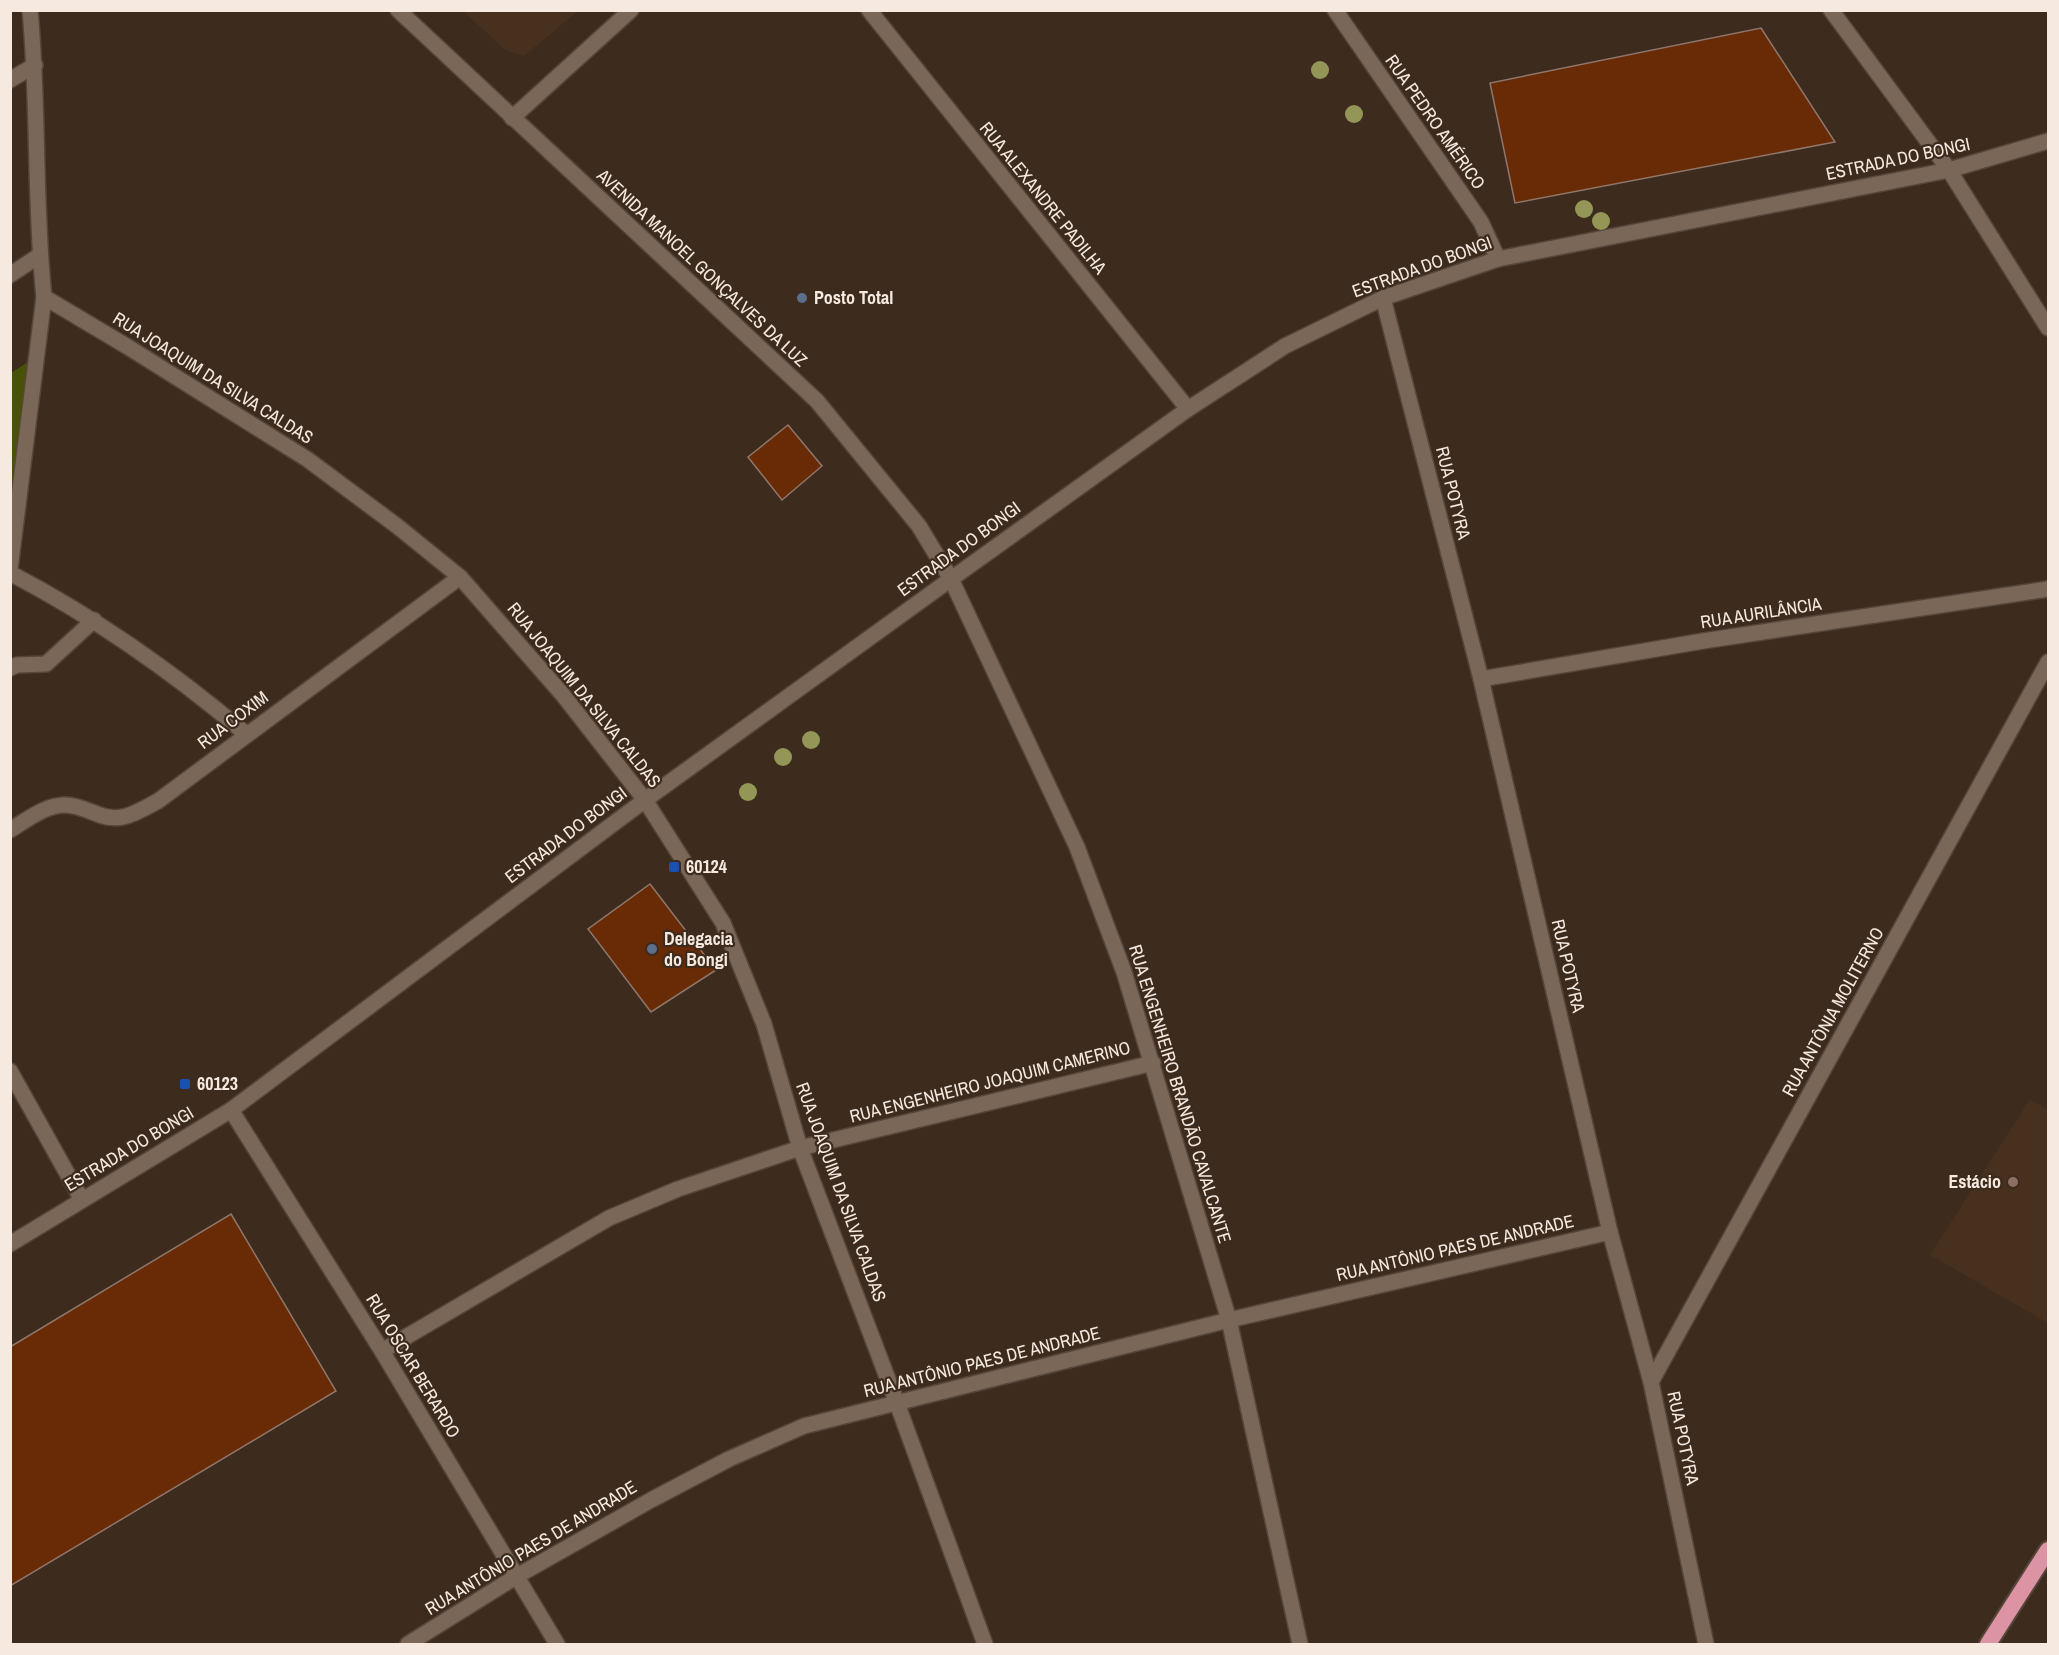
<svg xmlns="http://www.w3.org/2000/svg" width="2059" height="1655" font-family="'Archivo Narrow',sans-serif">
	<rect width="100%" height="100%" fill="#3d2b1d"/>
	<g fill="#47301d">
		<path d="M463 11H578L524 56 505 50Z"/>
		<path d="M2030 1099 2048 1110V1323L1930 1255Z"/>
	</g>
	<path fill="#475206" d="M28 362 11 538V373Z"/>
	<g fill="#682b06" stroke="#8f766b" stroke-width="1.5">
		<path d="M1761 28 1835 142 1515 203 1490 83Z"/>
		<path d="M788 425 822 466 782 500 748 457Z"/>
		<path d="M650 884 716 970 651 1012 588 929Z"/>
		<path d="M231 1214 336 1391 10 1586V1347Z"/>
	</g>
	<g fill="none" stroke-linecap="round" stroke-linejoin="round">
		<defs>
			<g id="minor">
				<path d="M869 10 1188 409"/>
				<path d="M1335 10 1481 222 1498 259"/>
				<path d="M1831 10 1949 170 2048 328"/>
				<path d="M10 80 35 65"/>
				<path d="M10 275 40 255"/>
				<path d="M44 297 128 347 307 459 397 526 460 577 563 695 645 800 723 923 764 1024 800 1148 897 1403 985 1644"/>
				<path d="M1383 298 1481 679 1610 1232 1651 1382 1706 1644"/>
				<path d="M10 569 44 297C34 202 39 106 30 10"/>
				<path d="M10 573C96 618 173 672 246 734"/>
				<path d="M10 668 17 665 46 664 94 620"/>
				<path d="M1481 679 1703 641 2048 589"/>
				<path d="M10 830C27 820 45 805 65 805 76 805 87 810 97 814 121 824 137 812 158 801L460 577"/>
				<path d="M10 1071 82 1200"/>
				<path d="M231 1110 382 1351 557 1644"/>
				<path d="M382 1351 609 1218 678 1189 800 1148 1153 1063"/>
				<path d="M1651 1382 2048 662"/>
				<path d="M408 1644 517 1576 651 1500 729 1459 804 1426 1229 1320 1610 1232"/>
				<path d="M1300 1644 1229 1320 1124 972 1077 847 951 579 1188 409 1285 346 1383 298 1498 259 1949 170 2048 141"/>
			</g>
			<path id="tertiary" d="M512 118 631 10"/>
			<path id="secondary" d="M10 1244 231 1110 645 800 951 579 919 526 817 401 398 10"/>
			<path id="trunk" d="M1988 1644 2048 1550"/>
		</defs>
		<use href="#minor" stroke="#56463a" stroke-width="18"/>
		<use href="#tertiary" stroke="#56463a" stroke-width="18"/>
		<use href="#secondary" stroke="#56463a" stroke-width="18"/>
		<use href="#trunk" stroke="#56463a" stroke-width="20"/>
		<use href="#minor" stroke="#7b6757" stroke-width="15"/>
		<use href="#tertiary" stroke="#7b6757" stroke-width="15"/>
		<use href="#secondary" stroke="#7b6757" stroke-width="15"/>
		<use href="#trunk" stroke="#dc94a4" stroke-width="16"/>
	</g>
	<g fill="#939657">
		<circle cx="1320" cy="70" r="9"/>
		<circle cx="1354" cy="114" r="9"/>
		<circle cx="1584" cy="209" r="9"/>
		<circle cx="1601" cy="221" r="9"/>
		<circle cx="811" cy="740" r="9"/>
		<circle cx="783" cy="757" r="9"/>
		<circle cx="748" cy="792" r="9"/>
	</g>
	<g fill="#5c6f8a" stroke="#3d2b1d" stroke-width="2">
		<circle cx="802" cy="298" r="6"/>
		<circle cx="652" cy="949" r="6"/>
	</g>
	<g fill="#1a4fb4" stroke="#3d2b1d" stroke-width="2">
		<rect x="668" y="861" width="12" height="12" rx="3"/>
		<rect x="179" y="1078" width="12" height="12" rx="3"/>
	</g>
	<circle fill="#8d6e63" stroke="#3d2b1d" stroke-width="2" cx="2013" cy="1182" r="6"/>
	<g text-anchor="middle" stroke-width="4.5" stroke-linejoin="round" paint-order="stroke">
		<g font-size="18" fill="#f5e9e0" stroke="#3d2b1d">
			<text transform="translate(1435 122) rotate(55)" y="6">RUA PEDRO AMÉRICO</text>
			<text transform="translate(1898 159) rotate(-12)" y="6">ESTRADA DO BONGI</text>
			<text transform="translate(1043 198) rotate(51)" y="6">RUA ALEXANDRE PADILHA</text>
			<text transform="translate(1422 267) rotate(-20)" y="6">ESTRADA DO BONGI</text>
			<text transform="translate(702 268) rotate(43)" y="6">AVENIDA MANOEL GONÇALVES DA LUZ</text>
			<text transform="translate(213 378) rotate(32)" y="6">RUA JOAQUIM DA SILVA CALDAS</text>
			<text transform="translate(1453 493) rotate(76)" y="6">RUA POTYRA</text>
			<text transform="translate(959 549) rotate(-36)" y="6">ESTRADA DO BONGI</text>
			<text transform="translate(1761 613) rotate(-9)" y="6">RUA AURILÂNCIA</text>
			<text transform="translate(584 695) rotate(51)" y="6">RUA JOAQUIM DA SILVA CALDAS</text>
			<text transform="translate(233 720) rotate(-37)" y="6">RUA COXIM</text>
			<text transform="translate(566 835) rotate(-37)" y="6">ESTRADA DO BONGI</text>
			<text transform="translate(1568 966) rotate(77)" y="6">RUA POTYRA</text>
			<text transform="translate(1833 1012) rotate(-61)" y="6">RUA ANTÔNIA MOLITERNO</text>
			<text transform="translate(990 1082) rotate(-14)" y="6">RUA ENGENHEIRO JOAQUIM CAMERINO</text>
			<text transform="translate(1180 1094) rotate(73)" y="6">RUA ENGENHEIRO BRANDÃO CAVALCANTE</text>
			<text transform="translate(129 1149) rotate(-31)" y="6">ESTRADA DO BONGI</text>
			<text transform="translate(841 1192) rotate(70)" y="6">RUA JOAQUIM DA SILVA CALDAS</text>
			<text transform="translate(1455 1248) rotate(-13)" y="6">RUA ANTÔNIO PAES DE ANDRADE</text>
			<text transform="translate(982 1362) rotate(-14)" y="6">RUA ANTÔNIO PAES DE ANDRADE</text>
			<text transform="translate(413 1366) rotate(59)" y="6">RUA OSCAR BERARDO</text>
			<text transform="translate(1683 1438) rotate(78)" y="6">RUA POTYRA</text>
			<text transform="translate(531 1548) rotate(-31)" y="6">RUA ANTÔNIO PAES DE ANDRADE</text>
		</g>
		<g font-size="18" font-weight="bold" fill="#f5e9e0" stroke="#3d2b1d" text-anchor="start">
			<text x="814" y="304">Posto Total</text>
			<text x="686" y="873">60124</text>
			<text x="664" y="945">Delegacia<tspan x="664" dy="21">do Bongi</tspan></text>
			<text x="197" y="1090">60123</text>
			<text x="2001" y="1188" text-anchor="end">Estácio</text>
		</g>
	</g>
	<rect width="2059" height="1655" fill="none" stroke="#f5e9e0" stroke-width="24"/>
</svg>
